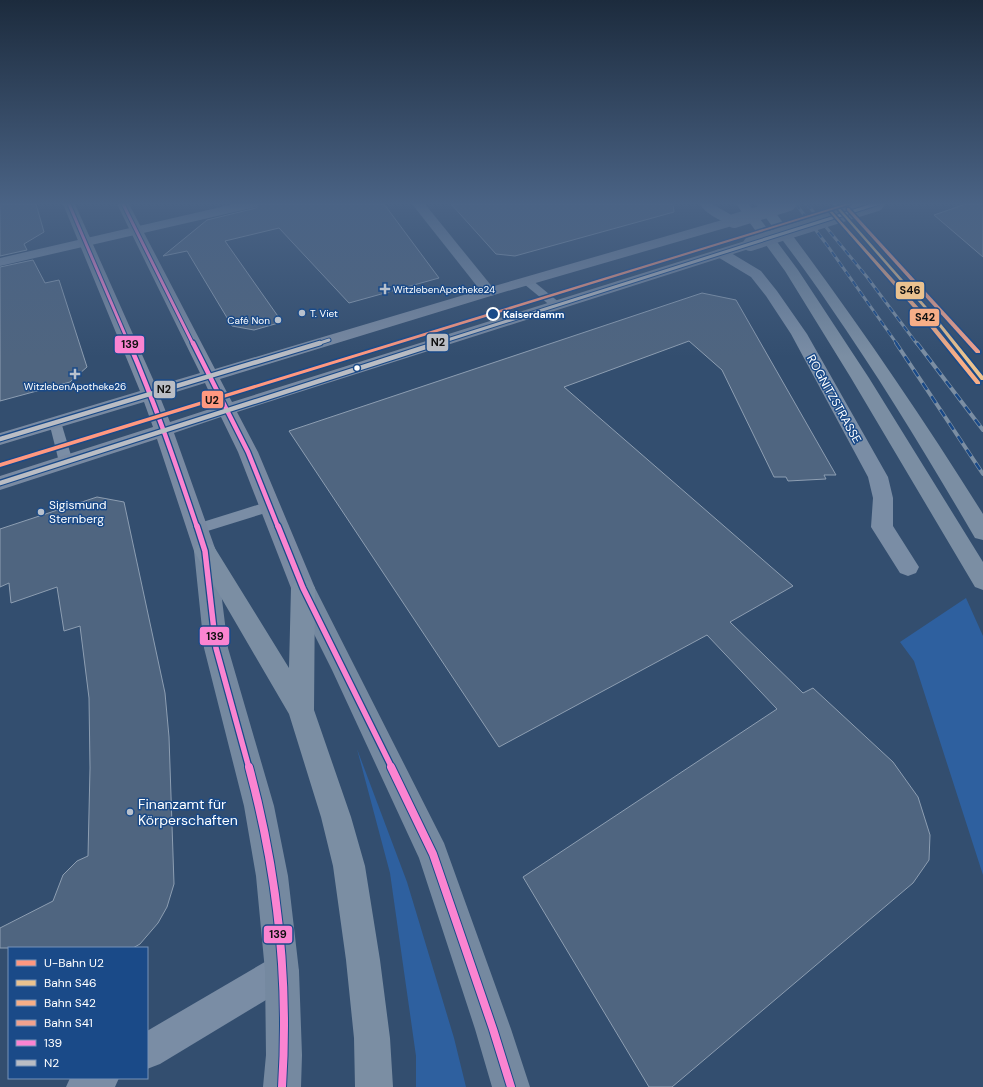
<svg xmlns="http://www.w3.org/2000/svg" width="983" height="1087" font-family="'DM Sans',sans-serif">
	<rect width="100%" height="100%" fill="#334e6f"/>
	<g fill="#2e609f">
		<path d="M966 598 983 636V875L914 661 900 642Z"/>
		<path d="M357 749 407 882 454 1038 466 1087H416V1056L390 873Z"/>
	</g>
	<g fill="#4f6580" stroke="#8d9eb2">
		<path d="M0 204H36L44 232 24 244 27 250 0 256Z"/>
		<path d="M259 204H384L439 278 349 303 279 228 225 241 282 322 254 330 232 326 187 251 163 256 207 220 256 208Z"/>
		<path d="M451 204H673L674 212 515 256 496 254Z"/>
		<path d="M966 204H983V257L934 215Z"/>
		<path d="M33 260 45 283 59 280 87 367 70 382 0 401V267Z"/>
		<path d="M702 293 736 300 836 475H824L826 479 788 481 786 477H774L722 370 689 341 564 387 793 586 730 622 803 693 813 688 893 762 918 797 930 835 929 860 913 883 672 1087H649L523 877 777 709 707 635 499 747 289 431Z"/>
		<path d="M97 497 124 502 165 693 169 737 174 884 167 907 158 923 140 944 133 948H0V928L53 901 63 875 77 861 88 856 90 768 89 698 80 626 64 631 57 587 11 603 9 583 0 587V529Z"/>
	</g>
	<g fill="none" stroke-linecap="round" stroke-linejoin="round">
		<g fill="#7a8da5" fill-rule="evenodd">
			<path d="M528 279 532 280 560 303 561 305 560 307H552L524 284 523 282Z"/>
			<path d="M55 418 59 419 61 422 73 462 71 465 66 466 61 465 59 462 49 422 51 419Z"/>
			<path d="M270 501 275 502 277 506 275 510 198 534 193 533 191 529 193 525Z"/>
		</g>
		<g fill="#7a8da5" fill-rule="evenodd">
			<path d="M234 204H258L256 207 252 208 0 266V258Z"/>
			<path d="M412 204H425L494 289 496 292 494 295 489 296 484 295Z"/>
			<path d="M700 204H712L737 218 738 221 737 224C727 226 704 213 700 204Z"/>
			<path d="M721 249 726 250 761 271 777 291 807 334 888 477 893 498V526L919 567 916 573 908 576 900 573 871 527 873 498 868 477 791 334 766 296 751 277 716 256 714 253 716 250Z"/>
			<path d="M282 954 294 959 299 971 294 983 160 1064 147 1069V1031L270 959Z"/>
			<path d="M70 1078H119L115 1087H66Z"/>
		</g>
		<g fill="#7589a0" fill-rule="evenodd">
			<path d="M205 543 213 545 216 551 228 648 274 806 288 876 299 971 302 1055 301 1087H263L266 1055 265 971 256 876 244 806 204 648 194 551 197 545Z"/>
			<path d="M303 579 311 582 315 588 444 843 511 1029 530 1087H492L475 1029 419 858 332 670 291 588 295 582Z"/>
		</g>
		<path fill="#798aa2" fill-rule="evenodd" d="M63 204H75L156 386 200 373 117 204H129L215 369 484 289 729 218H739L740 221 739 224 494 295 220 379 232 402 745 241H755L757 244 755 247 237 412 258 452 315 588 311 594 303 597 295 594 291 588 238 452 221 417 174 433 216 551 213 557 205 559 197 557 194 551 157 439 0 490V476L153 427 144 402 0 445V433L140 391ZM205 383 216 407 170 422 160 397Z"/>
		<g fill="#7b8ea3" fill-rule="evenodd">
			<path d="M736 204H749L798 270 869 378 983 562V590L975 587 851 378 785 271Z"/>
			<path d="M756 204H769C845 304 916 407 983 514V540L975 538C929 459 881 380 829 305 806 270 780 238 756 204Z"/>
			<path d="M205 543 213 545 289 668 291 588 295 582 303 579 311 582 315 588 314 710 351 817 365 866 380 960 390 1038 393 1087H355L354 1038 346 960 333 866 321 817 289 714 194 551 197 545Z"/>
		</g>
		<defs>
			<g id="rail-far1">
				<path d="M796 204 827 245 897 344"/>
				<path d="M807 204 867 277 917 344"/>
			</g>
			<g id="rail">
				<path d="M896 343 983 474"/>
				<path d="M917 343 983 430"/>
			</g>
		</defs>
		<use href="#rail-far1" stroke="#7b8ea3" stroke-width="3"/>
		<use href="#rail" stroke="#7b8ea3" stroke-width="4"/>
		<use href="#rail-far1" stroke="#1a4a88" stroke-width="2" stroke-dasharray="6" stroke-linecap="butt"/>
		<use href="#rail" stroke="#1a4a88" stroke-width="2.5" stroke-dasharray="8" stroke-linecap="butt"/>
		<g stroke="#798aa2" stroke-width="14">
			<path d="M734 221 789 204"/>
			<path d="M750 244 877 204"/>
		</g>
		<defs>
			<g id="bus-1-far3">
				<path d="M69 204 129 344"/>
				<path d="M123 204 193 344"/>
			</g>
			<g id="bus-1-far2">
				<path d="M129 343C155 403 176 465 197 527"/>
				<path d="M193 343 248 452 278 527"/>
			</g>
			<g id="bus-1-far1">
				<path d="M197 526 205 551 216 648 249 768"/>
				<path d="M278 526 303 588 392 768"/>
			</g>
			<g id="bus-1">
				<path d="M249 767C277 871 289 980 282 1087"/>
				<path d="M391 767 433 854 493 1029 511 1087"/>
			</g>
			<g id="bus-2-far1">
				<path d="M317 344 329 340"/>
				<path d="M435 344 876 204"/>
			</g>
			<g id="bus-2">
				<path d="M0 439 320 343"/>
				<path d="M0 483 438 343"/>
			</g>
		</defs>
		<use href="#bus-1-far3" stroke="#1a4a88" stroke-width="5"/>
		<use href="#bus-1-far2" stroke="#1a4a88" stroke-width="7"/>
		<use href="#bus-1-far1" stroke="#1a4a88" stroke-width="8"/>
		<use href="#bus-1" stroke="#1a4a88" stroke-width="10"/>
		<use href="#bus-2-far1" stroke="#1a4a88" stroke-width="5"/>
		<use href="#bus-2" stroke="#1a4a88" stroke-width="7"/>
		<use href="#bus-1-far3" stroke="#fb84d1" stroke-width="3"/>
		<use href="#bus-1-far2" stroke="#fb84d1" stroke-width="4.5"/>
		<use href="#bus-1-far1" stroke="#fb84d1" stroke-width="5.5"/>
		<use href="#bus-1" stroke="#fb84d1" stroke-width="8"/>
		<use href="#bus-2-far1" stroke="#babdc4" stroke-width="3"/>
		<use href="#bus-2" stroke="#babdc4" stroke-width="4.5"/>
		<defs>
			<path id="rail-1" d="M833 204H836L933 314 983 376V380H981L931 316Z"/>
			<path id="rail-2" d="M829 208 929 319 980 382V384H976L925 321 828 210 827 209Z"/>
			<path id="rail-3" d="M847 208H849L980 351V353H976L847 210Z"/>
		</defs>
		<use href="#rail-1" stroke="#1a4a88" stroke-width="3"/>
		<use href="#rail-2" stroke="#1a4a88" stroke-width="3"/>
		<use href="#rail-3" stroke="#1a4a88" stroke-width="3"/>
		<use href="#rail-1" fill="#eac28f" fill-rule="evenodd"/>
		<use href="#rail-2" fill="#f7ae87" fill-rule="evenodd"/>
		<use href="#rail-3" fill="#f1a28e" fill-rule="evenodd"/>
		<defs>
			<path id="metro-1" d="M845 204H851L0 467V463Z"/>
		</defs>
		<use href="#metro-1" stroke="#1a4a88" stroke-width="3"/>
		<use href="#metro-1" fill="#ff9880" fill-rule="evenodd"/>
	</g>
	<linearGradient id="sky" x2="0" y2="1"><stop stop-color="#1c2b3d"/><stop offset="0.57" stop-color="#4a6385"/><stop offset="1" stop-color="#4a6385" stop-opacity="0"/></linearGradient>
	<rect width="983" height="357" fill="url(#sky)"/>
	<g fill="#b8c1cd" stroke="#1a4a88" stroke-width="1.5">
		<path d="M383 283h4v4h4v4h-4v4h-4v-4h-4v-4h4z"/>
		<circle cx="302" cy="313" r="4"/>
		<circle cx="278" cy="320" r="4"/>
		<path d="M73 368h4v4h4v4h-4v4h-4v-4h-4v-4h4z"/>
		<circle cx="41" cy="512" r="4"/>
		<circle cx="130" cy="812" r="4"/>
	</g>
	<circle fill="#1a4a88" stroke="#fff" stroke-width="2" cx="493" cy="314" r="6"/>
	<circle fill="#fff" stroke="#1a4a88" stroke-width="1.5" cx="357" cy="368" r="3.5"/>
	<g text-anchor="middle" stroke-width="3" stroke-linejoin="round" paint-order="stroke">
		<g font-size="10" fill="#fff" stroke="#1a4a88" text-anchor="start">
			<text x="393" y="293">WitzlebenApotheke24</text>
			<text x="310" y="317">T. Viet</text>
			<text x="270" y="324" text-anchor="end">Café Non</text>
			<text x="75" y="390" text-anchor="middle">WitzlebenApotheke26</text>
		</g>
		<g font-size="10" font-weight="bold" fill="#fff" stroke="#1a4a88" text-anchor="start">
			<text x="503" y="318">Kaiserdamm</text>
		</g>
		<g font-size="12" fill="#fff" stroke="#1a4a88">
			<text transform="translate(834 399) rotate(61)" y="4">ROGNITZSTRASSE</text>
		</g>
		<g font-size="12" fill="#fff" stroke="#1a4a88" text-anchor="start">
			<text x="49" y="509">Sigismund<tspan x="49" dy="14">Sternberg</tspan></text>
		</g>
		<g font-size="14" fill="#fff" stroke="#1a4a88" text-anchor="start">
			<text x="138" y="809">Finanzamt für<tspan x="138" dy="16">Körperschaften</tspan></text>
		</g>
	</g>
	<g stroke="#1a4a88" stroke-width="1.5">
		<rect x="895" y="281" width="30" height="19" rx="4" fill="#eac28f"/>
		<rect x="909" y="308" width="31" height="19" rx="4" fill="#f7ae87"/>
		<rect x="426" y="333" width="23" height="19" rx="4" fill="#babdc4"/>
		<rect x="114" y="335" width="31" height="19" rx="4" fill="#fb84d1"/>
		<rect x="153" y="380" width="23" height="19" rx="4" fill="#babdc4"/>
		<rect x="201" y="390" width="23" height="19" rx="4" fill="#ff9880"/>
		<rect x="199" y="626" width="31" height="20" rx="4" fill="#fb84d1"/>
		<rect x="263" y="925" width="30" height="19" rx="4" fill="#fb84d1"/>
	</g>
	<g font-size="11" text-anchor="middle" font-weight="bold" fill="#111">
		<text x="910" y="294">S46</text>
		<text x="925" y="321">S42</text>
		<text x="438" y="346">N2</text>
		<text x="130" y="348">139</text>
		<text x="164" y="393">N2</text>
		<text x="212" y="404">U2</text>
		<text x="215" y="640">139</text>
		<text x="278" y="938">139</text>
	</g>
	<rect x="8" y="947" width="140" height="132" fill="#1a4a88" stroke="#7692b8"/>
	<rect x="16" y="960" width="20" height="6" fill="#ff9880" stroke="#7692b8"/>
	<text x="44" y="967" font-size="12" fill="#ffffff">U-Bahn U2</text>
	<rect x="16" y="980" width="20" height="6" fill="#eac28f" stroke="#7692b8"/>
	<text x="44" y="987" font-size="12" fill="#ffffff">Bahn S46</text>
	<rect x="16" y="1000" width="20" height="6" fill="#f7ae87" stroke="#7692b8"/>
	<text x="44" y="1007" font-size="12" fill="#ffffff">Bahn S42</text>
	<rect x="16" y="1020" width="20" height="6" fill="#f1a28e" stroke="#7692b8"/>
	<text x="44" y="1027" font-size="12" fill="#ffffff">Bahn S41</text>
	<rect x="16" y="1040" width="20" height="6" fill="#fb84d1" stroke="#7692b8"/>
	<text x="44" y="1047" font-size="12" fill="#ffffff">139</text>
	<rect x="16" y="1060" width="20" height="6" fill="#babdc4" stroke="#7692b8"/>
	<text x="44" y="1067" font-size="12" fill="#ffffff">N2</text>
</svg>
